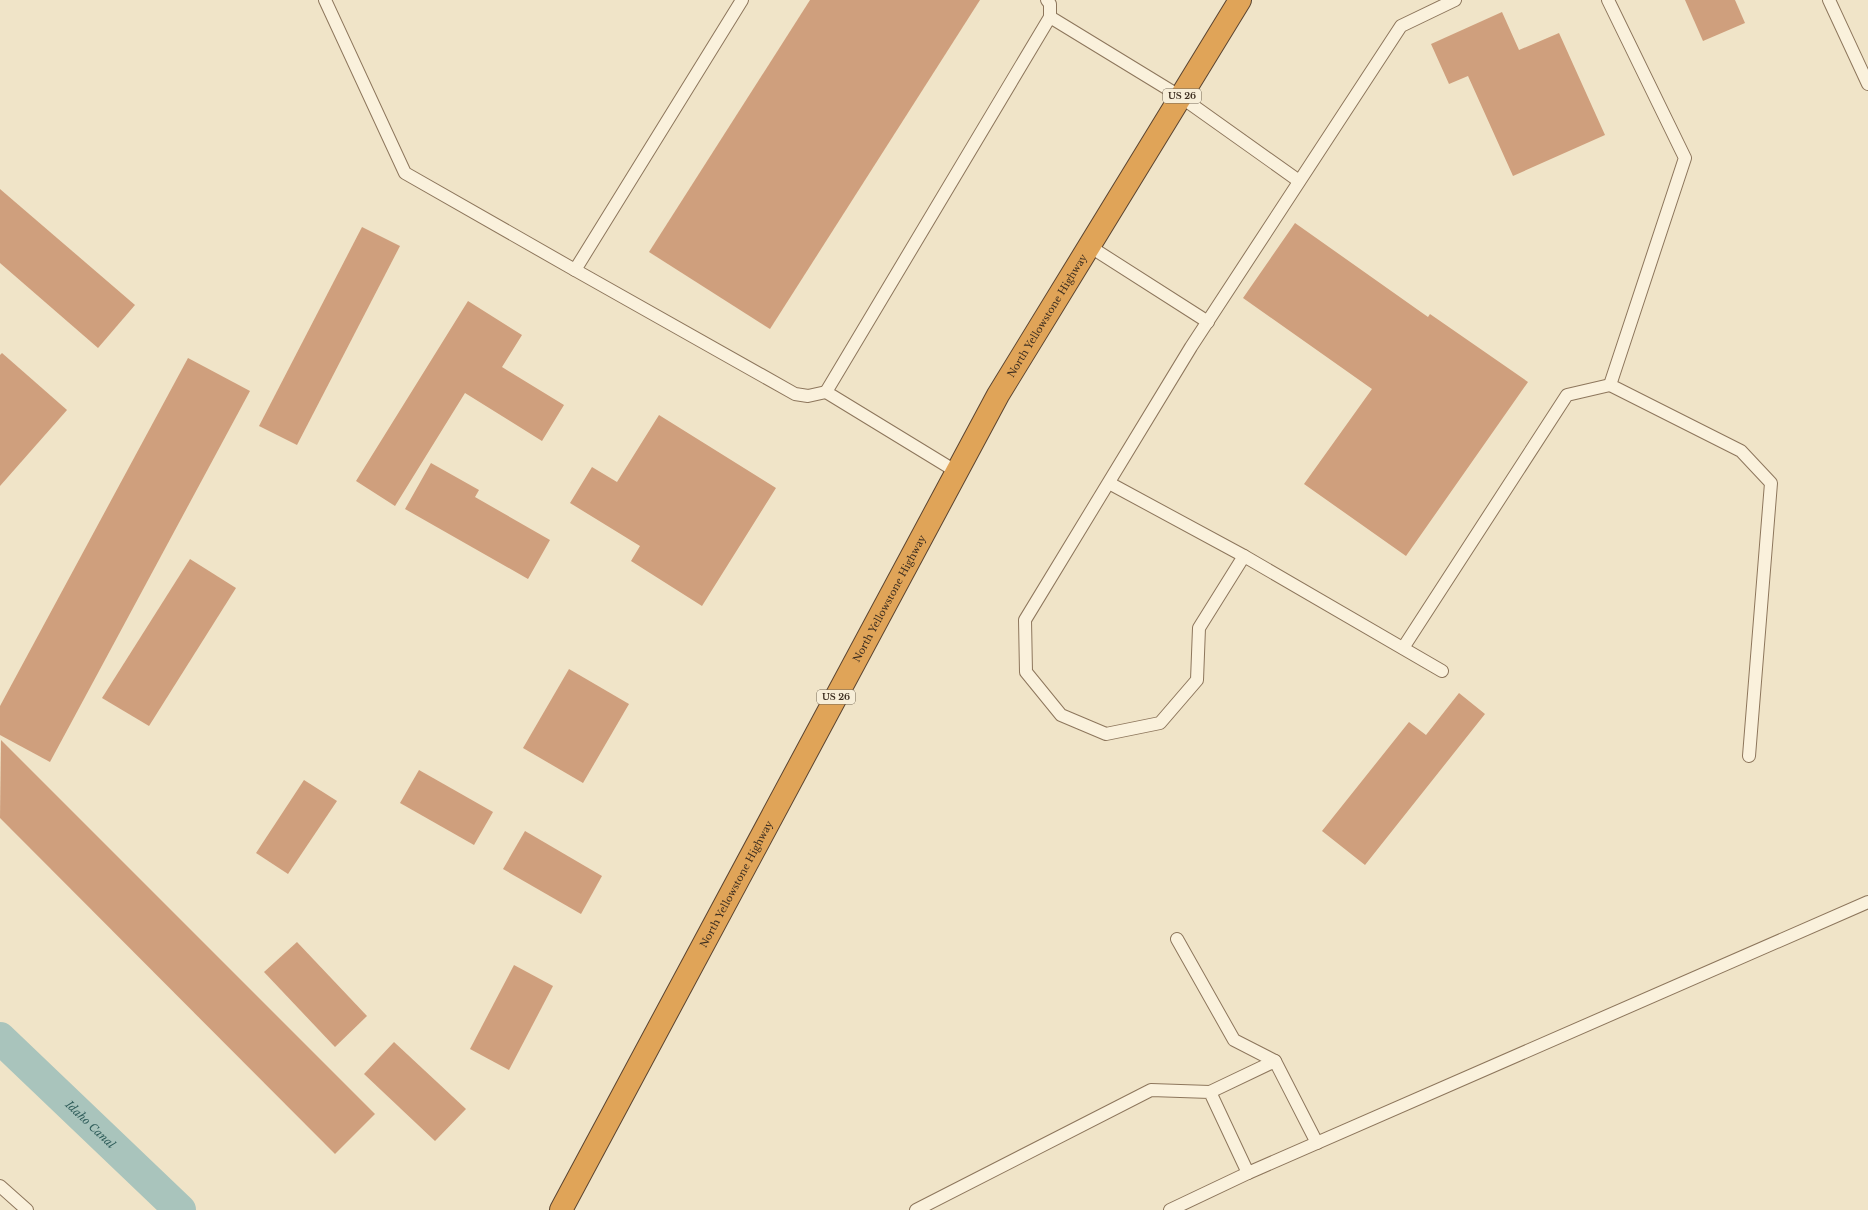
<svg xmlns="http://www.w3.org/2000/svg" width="1868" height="1210" font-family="'Libre Baskerville',serif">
	<rect width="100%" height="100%" fill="#f0e4c8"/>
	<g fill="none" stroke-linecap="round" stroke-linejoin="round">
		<path stroke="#a9c4bc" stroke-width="32" id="s1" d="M0 1038 180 1210"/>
	</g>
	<g fill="#cf9f7d">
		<path d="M810 0H980L770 329 649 252Z"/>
		<path d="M1685 0H1735L1745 23 1703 41Z"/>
		<path d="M1502 12 1519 50 1559 33 1605 135 1513 176 1468 76 1449 84 1431 44Z"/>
		<path d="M0 189 135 305 98 348 0 263Z"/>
		<path d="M1295 223 1428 317 1430 314 1528 382 1406 556 1304 484 1372 389 1243 298Z"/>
		<path d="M362 227 400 246 297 445 259 426Z"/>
		<path d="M468 301 522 335 502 367 564 405 542 441 465 393 395 506 356 481Z"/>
		<path d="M2 353 67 410 0 486V355Z"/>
		<path d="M188 358 250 391 50 762 0 735V706Z"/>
		<path d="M659 415 776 488 702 606 631 561 640 546 570 503 592 467 617 482Z"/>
		<path d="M431 463 479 490 475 497 550 540 528 579 405 509Z"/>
		<path d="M190 559 236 588 149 726 102 698Z"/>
		<path d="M569 669 629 704 583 783 523 748Z"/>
		<path d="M1459 693 1485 714 1365 865 1322 831 1409 722 1426 735Z"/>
		<path d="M1 740 375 1114 335 1154 0 818Z"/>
		<path d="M419 770 493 812 474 845 400 803Z"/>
		<path d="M304 780 337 801 288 874 256 853Z"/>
		<path d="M525 831 602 876 581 914 503 869Z"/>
		<path d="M297 942 367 1016 335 1047 264 972Z"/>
		<path d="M514 965 553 986 509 1070 470 1049Z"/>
		<path d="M394 1042 466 1109 435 1141 364 1074Z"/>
	</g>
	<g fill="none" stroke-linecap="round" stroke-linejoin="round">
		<defs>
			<g id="lane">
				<path d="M325 0 405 173 575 270"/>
				<path d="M742 0 575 270 795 394 808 396 826 392"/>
				<path d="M1047 0 1050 4V17"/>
				<path d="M1608 0 1685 158 1610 385 1741 451 1771 483 1749 756"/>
				<path d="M1829 0 1868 84"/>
				<path d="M1089 246 1208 322"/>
				<path d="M957 472 826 392 1050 17 1181 97 1299 181"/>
				<path d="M1109 483 1244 556 1199 628 1197 680 1160 723 1106 734 1061 715 1026 672 1025 620 1191 347 1401 26 1455 0"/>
				<path d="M1244 556 1442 671"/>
				<path d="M1403 648 1567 395 1610 385"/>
				<path d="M1177 939 1234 1040 1275 1061"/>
				<path d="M1210 1092 1275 1061 1317 1143"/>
				<path d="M1248 1173 1868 902"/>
				<path d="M0 1186 27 1210"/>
				<path d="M916 1210 1151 1090 1210 1092 1248 1173 1170 1210"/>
			</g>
			<g id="highway">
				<path id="s2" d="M561 1210 998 395 1240 0"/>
			</g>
		</defs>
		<use href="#lane" stroke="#8d765c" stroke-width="14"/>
		<use href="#highway" stroke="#5b4430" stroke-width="24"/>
		<use href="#lane" stroke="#faf1dc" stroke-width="12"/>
		<use href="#highway" stroke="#e0a458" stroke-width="22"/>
	</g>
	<g text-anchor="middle" stroke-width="4" stroke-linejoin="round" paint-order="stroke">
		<g fill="#f7eed8" stroke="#756857" stroke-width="1">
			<rect x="1163" y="89" width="38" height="14" rx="3"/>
			<rect x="817" y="690" width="38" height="14" rx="3"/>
		</g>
		<g font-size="9" font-weight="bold" fill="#3d2e20">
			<text x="1182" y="99">US 26</text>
			<text x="836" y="700">US 26</text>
		</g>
		<g font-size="10" fill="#3d2e20" stroke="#f7eed8">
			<text dy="4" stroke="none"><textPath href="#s2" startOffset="1018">North Yellowstone Highway</textPath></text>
			<text dy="4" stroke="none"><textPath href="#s2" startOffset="694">North Yellowstone Highway</textPath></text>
			<text dy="4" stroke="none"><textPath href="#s2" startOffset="370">North Yellowstone Highway</textPath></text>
		</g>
		<g font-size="11" font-style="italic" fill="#2f5d5a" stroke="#f7eed8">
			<text dy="4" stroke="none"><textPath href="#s1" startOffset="125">Idaho Canal</textPath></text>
		</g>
	</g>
</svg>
